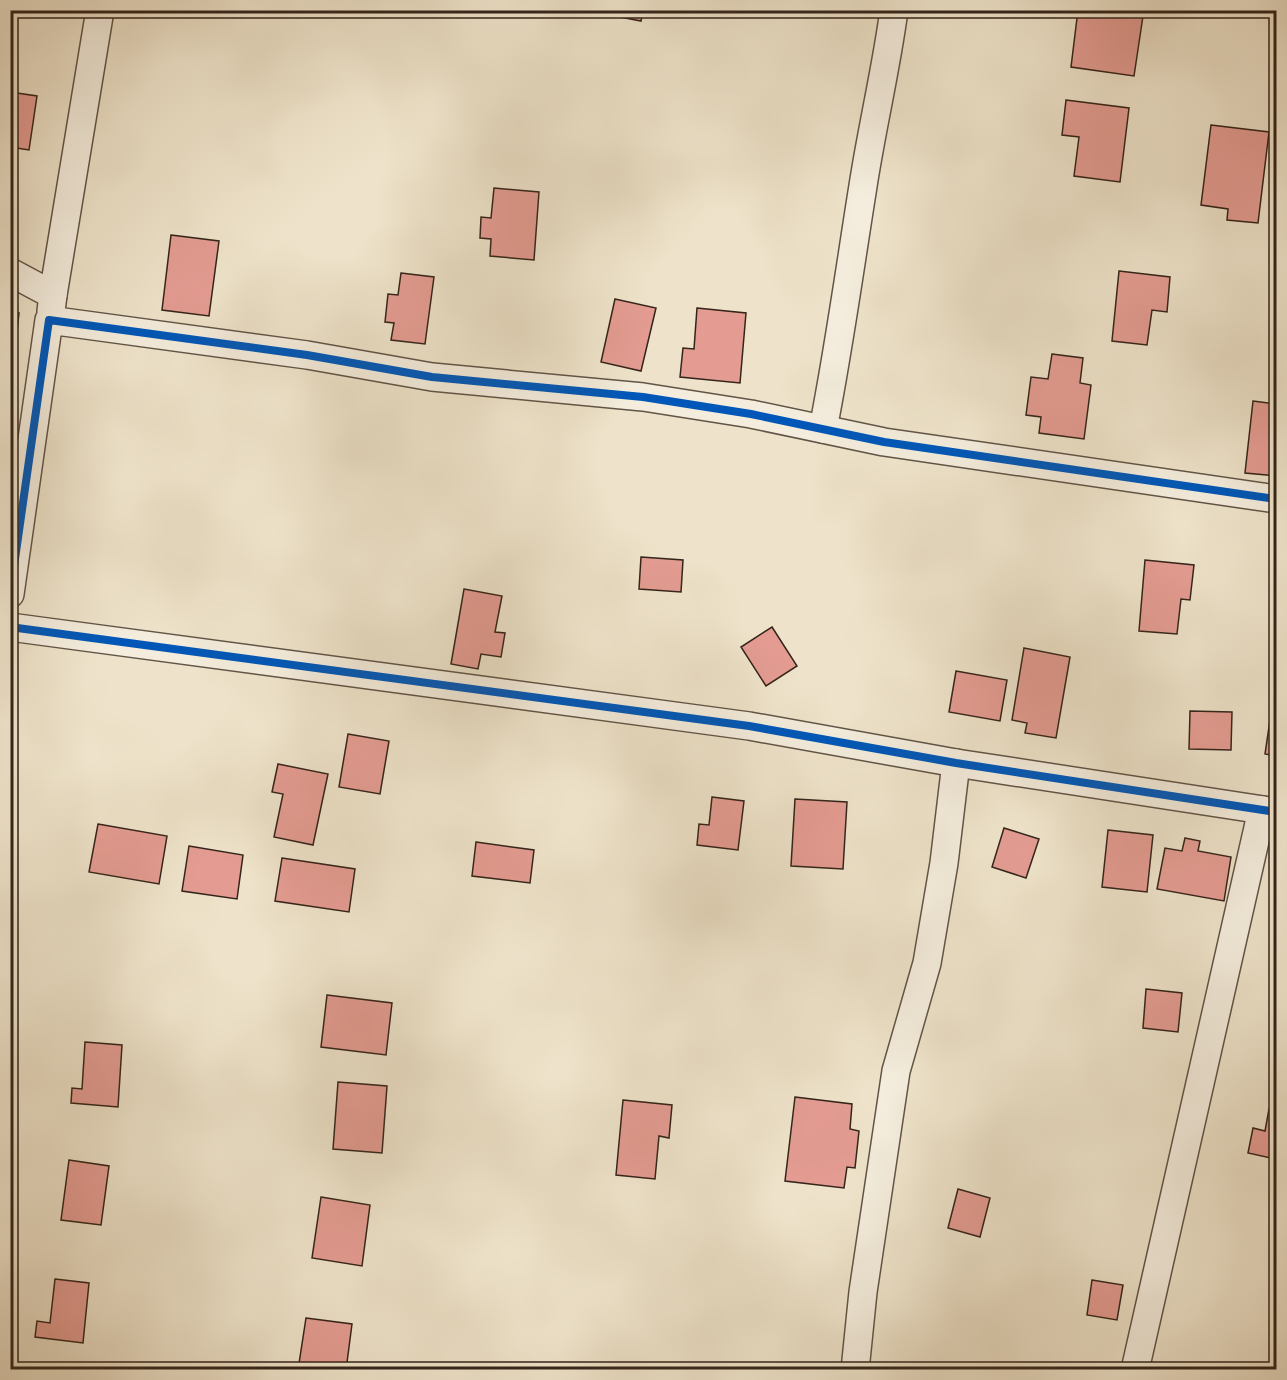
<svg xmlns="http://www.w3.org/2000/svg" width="1287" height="1380" font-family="'Libre Caslon Text',serif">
	<rect width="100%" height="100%" fill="#eee3ca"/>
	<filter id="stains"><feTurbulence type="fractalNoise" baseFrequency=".00333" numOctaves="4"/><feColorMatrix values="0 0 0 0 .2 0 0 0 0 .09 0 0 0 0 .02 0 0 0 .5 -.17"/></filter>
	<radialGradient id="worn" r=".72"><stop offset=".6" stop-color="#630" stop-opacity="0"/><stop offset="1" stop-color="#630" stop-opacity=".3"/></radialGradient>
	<g fill="#e49c92" stroke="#34241a" stroke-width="1.5">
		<path d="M305 10H346L345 17Z"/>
		<path d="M599 10H643L641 21 599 13Z"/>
		<path d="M1078 10 1143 16 1134 76 1071 67Z"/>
		<path d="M10 92 37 96 29 150 10 147Z"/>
		<path d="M1066 100 1129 108 1120 182 1074 176 1079 137 1062 135Z"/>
		<path d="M1211 125 1269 132 1258 223 1227 220 1228 209 1201 205Z"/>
		<path d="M494 188 539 192 534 260 490 256 491 239 480 238 481 217 491 218Z"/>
		<path d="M171 235 219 241 209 316 162 310Z"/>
		<path d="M1119 271 1170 277 1167 312 1152 310 1147 345 1112 341Z"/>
		<path d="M401 273 434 277 425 344 391 340 394 323 385 322 388 294 398 295Z"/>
		<path d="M615 299 656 308 641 371 601 362Z"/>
		<path d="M697 308 746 313 740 383 680 377 683 348 694 349Z"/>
		<path d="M10 312 19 313 13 368H10Z"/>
		<path d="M1052 354 1083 358 1080 383 1091 385 1084 439 1039 433 1041 417 1026 415 1031 377 1048 379Z"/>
		<path d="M1253 401 1276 404V476L1245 473Z"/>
		<path d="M641 557 683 560 681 592 639 589Z"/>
		<path d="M1145 560 1194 565 1190 600 1181 599 1177 634 1139 631Z"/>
		<path d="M464 589 502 596 495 632 505 633 501 657 481 654 478 669 451 664Z"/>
		<path d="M772 627 797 666 766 686 741 647Z"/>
		<path d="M1024 648 1070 657 1056 738 1025 733 1027 723 1012 720Z"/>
		<path d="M956 671 1007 680 1000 721 949 712Z"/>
		<path d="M1190 711 1232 712 1231 750 1189 749Z"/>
		<path d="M1270 720 1276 721V756L1265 754Z"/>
		<path d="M348 734 389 741 380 794 339 787Z"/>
		<path d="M278 764 328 774 313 845 274 837 283 794 272 792Z"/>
		<path d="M712 797 744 801 738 850 697 845 699 824 709 825Z"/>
		<path d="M795 799 847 802 843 869 791 866Z"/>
		<path d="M98 824 167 836 159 884 89 872Z"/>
		<path d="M1004 828 1039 839 1026 878 992 867Z"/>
		<path d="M1108 830 1153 835 1147 892 1102 887Z"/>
		<path d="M1185 838 1200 841 1198 851 1231 857 1224 901 1157 889 1165 848 1182 851Z"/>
		<path d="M476 842 534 850 530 883 472 876Z"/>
		<path d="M189 846 243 855 237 899 182 891Z"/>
		<path d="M282 858 355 869 349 912 275 901Z"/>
		<path d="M1146 989 1182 993 1178 1032 1143 1028Z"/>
		<path d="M327 995 392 1003 386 1055 321 1047Z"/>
		<path d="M85 1042 122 1045 118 1107 71 1103 72 1088 82 1089Z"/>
		<path d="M338 1082 387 1086 382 1153 333 1149Z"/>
		<path d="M795 1097 852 1104 850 1129 859 1131 855 1168 847 1167 844 1188 785 1181Z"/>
		<path d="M623 1100 672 1105 669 1138 659 1136 655 1179 616 1175Z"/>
		<path d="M1269 1109 1276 1111V1159L1248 1153 1253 1128 1265 1131Z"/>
		<path d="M69 1160 109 1166 101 1225 61 1220Z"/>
		<path d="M958 1189 990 1198 980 1237 948 1228Z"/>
		<path d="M321 1197 370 1205 362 1266 312 1258Z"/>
		<path d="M55 1279 89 1283 83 1343 35 1337 37 1321 50 1323Z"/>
		<path d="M1092 1280 1123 1285 1117 1320 1087 1315Z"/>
		<path d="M306 1318 352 1324 346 1370H298Z"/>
	</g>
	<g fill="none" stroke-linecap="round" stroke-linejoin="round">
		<defs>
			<g id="minor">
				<path d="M10 272 53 295 51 311"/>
				<path d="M53 295 100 10"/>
				<path d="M823 429C839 348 850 267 863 186 872 127 886 70 894 10"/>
				<path d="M10 594 49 320 307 355 432 377 643 397 751 414 884 442 1276 499"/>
				<path d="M10 627 749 726 956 763 1276 812"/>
				<path d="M855 1370 863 1292 896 1071 927 963 944 863 956 763"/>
				<path d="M1135 1370 1262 810"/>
			</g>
		</defs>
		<use href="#minor" stroke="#625446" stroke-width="30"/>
		<use href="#minor" stroke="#f4eddd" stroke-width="27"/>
		<defs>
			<g id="cycleway">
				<path d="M10 594 49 320 307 355 432 377 643 397 751 414 884 442 1276 499"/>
				<path d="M10 627 749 726 956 763 1276 812"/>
			</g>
		</defs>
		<use href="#cycleway" stroke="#f4eddd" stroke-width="11"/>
		<use href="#cycleway" stroke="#0057b8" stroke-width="8"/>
	</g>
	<rect width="1287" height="1380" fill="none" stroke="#eee3ca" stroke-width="36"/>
	<rect x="12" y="12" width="1263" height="1356" fill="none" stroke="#34241a" stroke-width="3"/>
	<rect x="18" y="18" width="1251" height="1344" fill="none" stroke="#34241a" stroke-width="1.5"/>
	<rect width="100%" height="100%" filter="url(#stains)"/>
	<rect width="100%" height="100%" fill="url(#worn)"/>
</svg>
